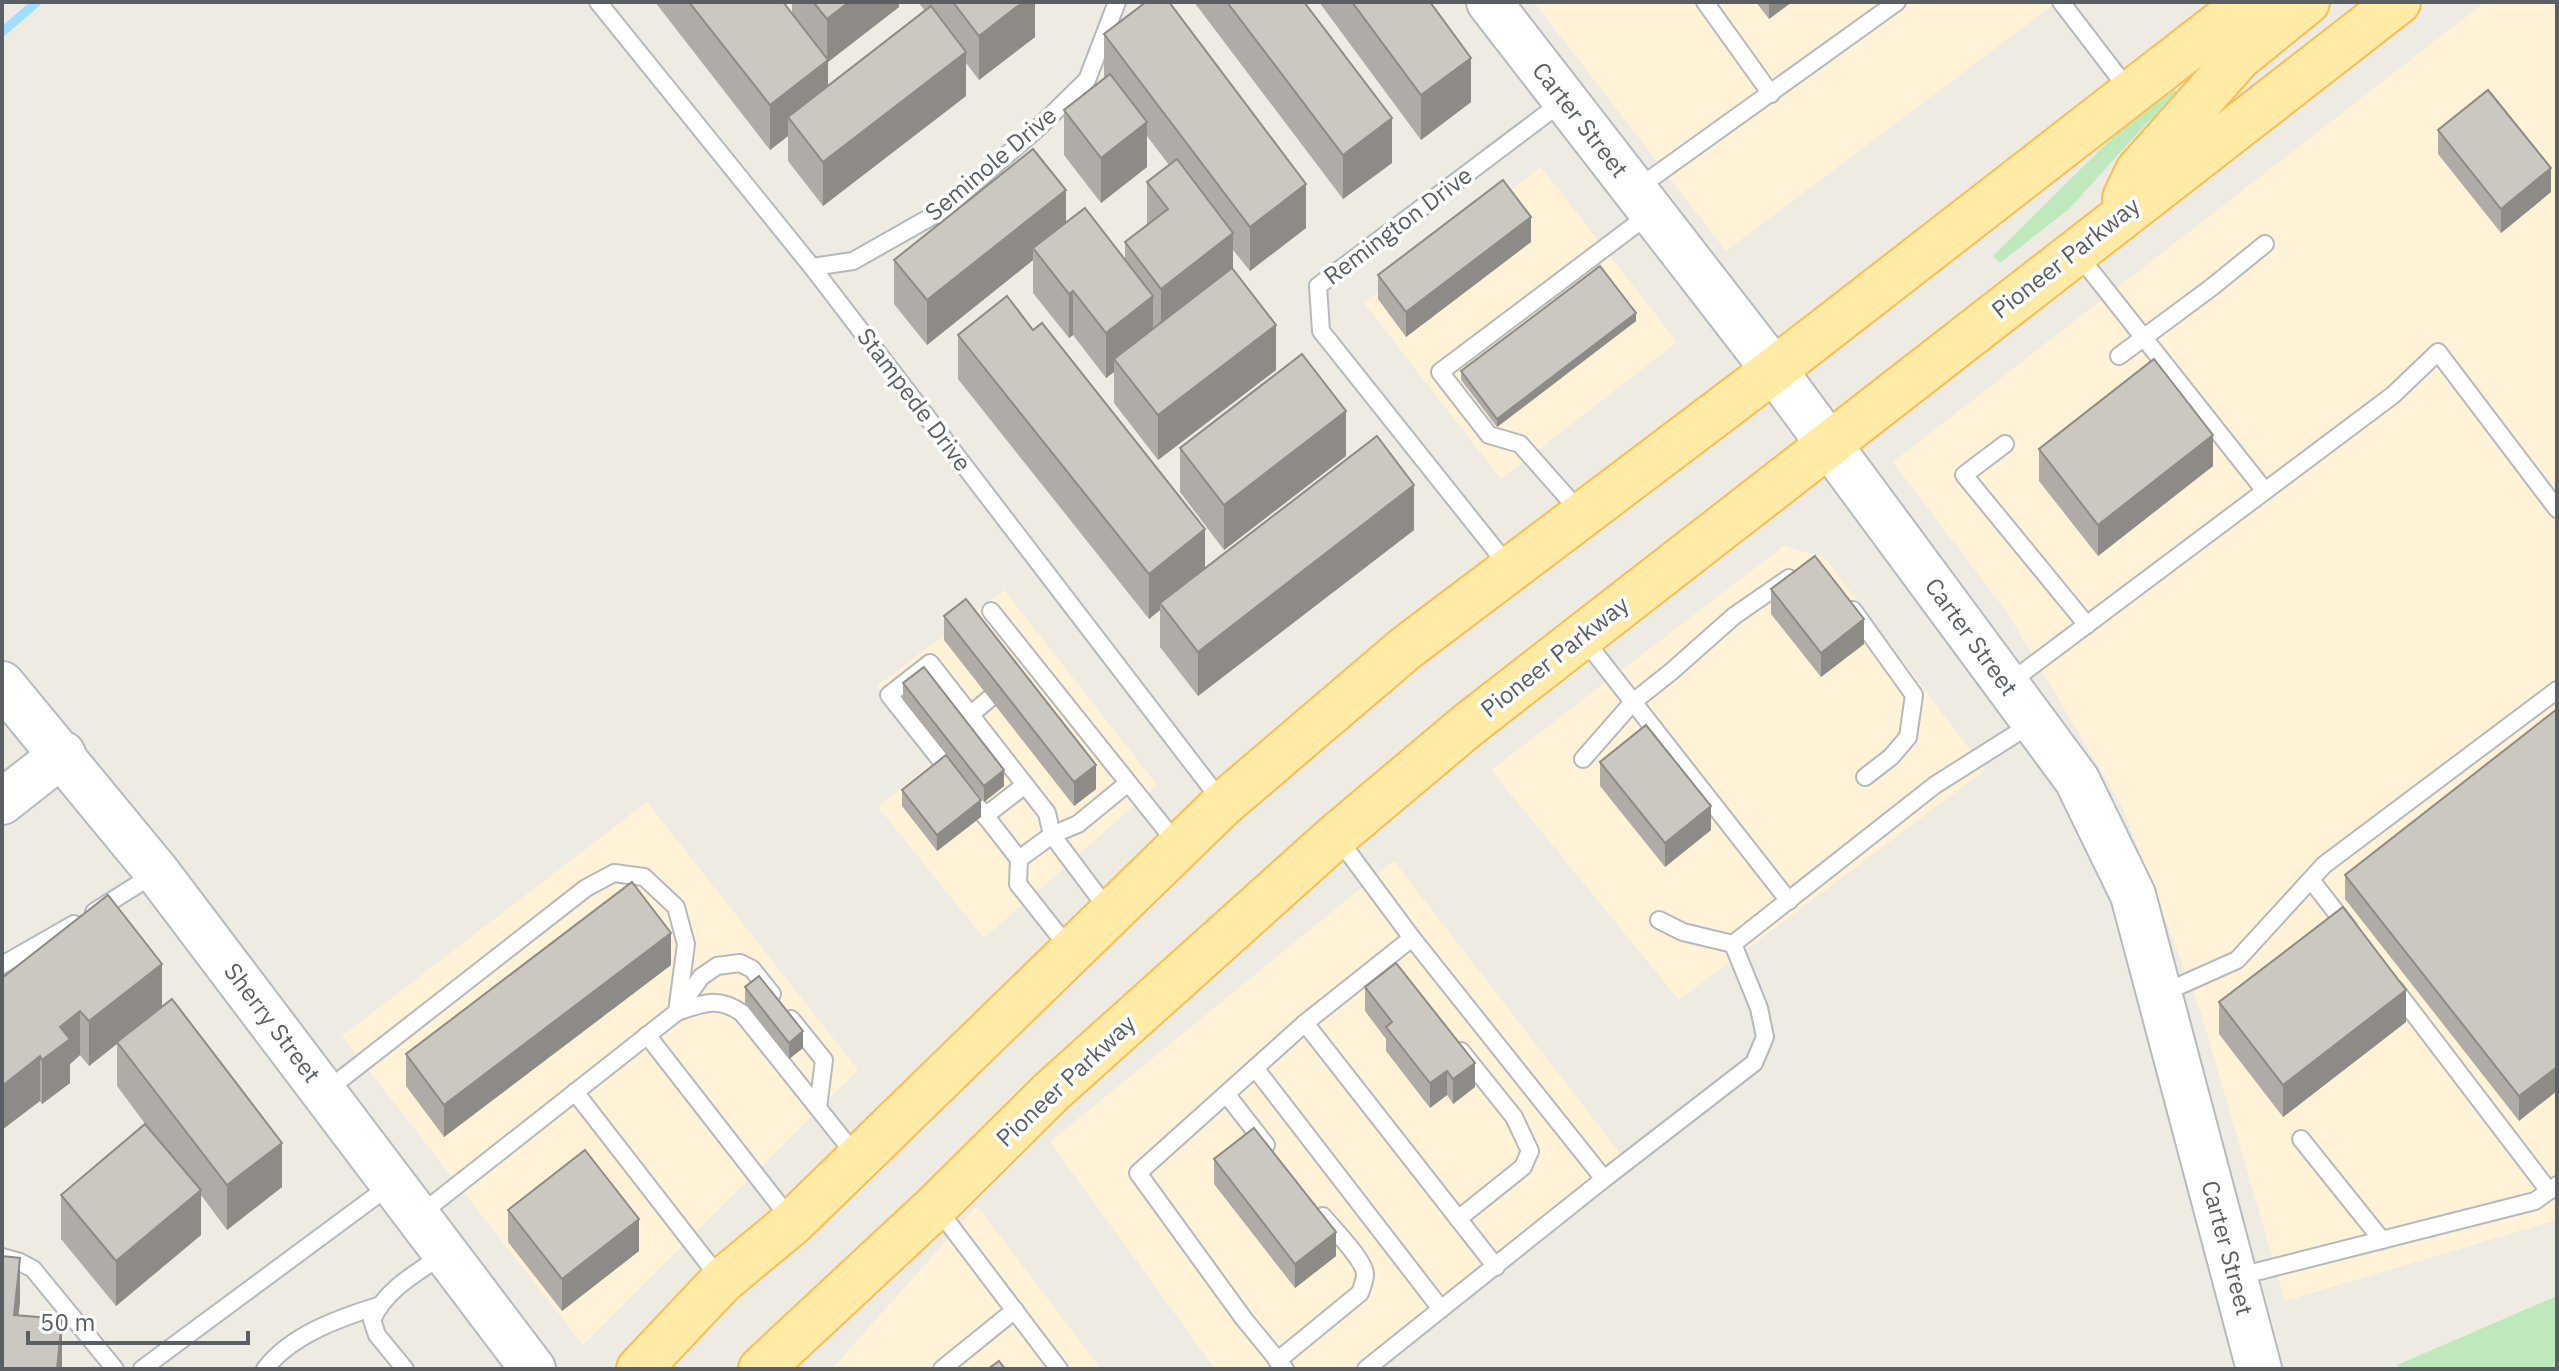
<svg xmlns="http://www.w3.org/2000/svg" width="2559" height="1371" font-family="'IBM Plex Sans',sans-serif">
	<rect width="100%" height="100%" fill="#eeebe2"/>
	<g fill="#fff2d6">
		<path d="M1534 2H2057L1726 251Z"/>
		<path d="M2485 2H2557V1220L2285 1301 2201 1013 2122 806 2008 614 1893 462Z"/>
		<path d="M1541 167 1677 342 1501 479 1364 303Z"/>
		<path d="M1784 546 1825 558 1985 770 1679 1000 1491 770Z"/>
		<path d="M1004 590 1157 785 997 927 983 937 878 807 935 760 877 686Z"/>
		<path d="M647 802 858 1070 583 1345 342 1036Z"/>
		<path d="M1394 861 1626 1161 1366 1369H1215L1050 1142Z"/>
		<path d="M977 1206 1101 1369H832Z"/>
	</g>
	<g fill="#bfe8bc">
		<path d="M2172 87 2178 93 2145 125 2069 209 2000 263 1993 256 2110 140Z"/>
		<path d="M2557 1296V1369H2400L2397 1365Z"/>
	</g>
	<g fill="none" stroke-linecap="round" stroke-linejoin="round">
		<path stroke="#a1ddff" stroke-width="9" d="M2 32 37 2"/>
		<defs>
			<g id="lane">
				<path d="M598 2 812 267 1222 802"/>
				<path d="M1705 2 1771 94"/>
				<path d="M2061 2 2130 92"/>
				<path d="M1635 190 1897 2"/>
				<path d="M2076 252 2265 491"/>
				<path d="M812 267 853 261 943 210 1038 128 1087 80 1117 2"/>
				<path d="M2119 356 2212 287 2265 244"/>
				<path d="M2005 444 1964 475 2087 625"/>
				<path d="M1581 513 1520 444 1489 435 1440 372 1651 213"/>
				<path d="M1509 567 1321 331 1318 286 1562 102"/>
				<path d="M1853 610 1914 695 1908 737 1891 757 1865 777"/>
				<path d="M991 611 1178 845"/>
				<path d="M1583 638 1789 901"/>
				<path d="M2009 683 2393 395 2438 352 2557 509"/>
				<path d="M963 721 989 699"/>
				<path d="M1583 759 1633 702 1672 671 1734 616 1789 578"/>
				<path d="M954 777 889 695 930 663 1047 813 1052 835 1109 911"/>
				<path d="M969 795 1019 859 1052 835 1078 824 1128 783"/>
				<path d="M985 816 1025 785"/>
				<path d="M1337 837 1412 938 1604 1179 1441 1309 1255 1068 1305 1023 1412 938"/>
				<path d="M1019 859 1018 884 1071 951"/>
				<path d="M2311 880 2349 929"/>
				<path d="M94 912 156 873"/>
				<path d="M1659 920 1683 932 1733 944 1935 785 2033 723"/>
				<path d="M2 965 74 924"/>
				<path d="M2395 989 2549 1191"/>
				<path d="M2161 994 2237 960 2324 865 2557 690"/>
				<path d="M680 1007 701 977 717 966 740 963 752 969 772 994"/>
				<path d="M677 1012C703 1003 718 996 742 1013L857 1157"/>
				<path d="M791 1019 824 1060 818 1108"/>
				<path d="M1305 1023 1496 1267"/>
				<path d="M647 1035 791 1220"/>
				<path d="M1255 1068 1138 1173 1244 1319 1285 1369"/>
				<path d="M326 1091 586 888 614 873 644 877 676 907 686 944 677 1012 418 1216"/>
				<path d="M575 1092 721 1280"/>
				<path d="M1227 1095 1266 1145"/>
				<path d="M2301 1139 2382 1240"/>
				<path d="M1604 1179 1754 1063 1765 1037 1759 1008 1733 944"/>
				<path d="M937 1208 1059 1369"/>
				<path d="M1458 1219 1523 1167 1530 1151 1514 1117 1461 1051"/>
				<path d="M2 1257 20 1262 33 1269 115 1369"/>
				<path d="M2236 1277 2535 1201 2557 1185"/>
				<path d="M1277 1361 1360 1293C1362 1287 1365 1281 1365 1274 1364 1259 1333 1229 1323 1216"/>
				<path d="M142 1369 392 1184"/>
				<path d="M265 1369C291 1335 339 1318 378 1306"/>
				<path d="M405 1369 377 1335 372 1320C385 1290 416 1273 443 1255"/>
				<path d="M942 1369 1015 1310"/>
				<path d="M1366 1369 1441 1309"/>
			</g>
			<g id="secondary">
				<path d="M1489 2 1774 370 2077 780 2133 895 2259 1369"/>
				<path d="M2 684 157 872 533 1369"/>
				<path d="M2 802 63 754"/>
			</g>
			<g id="primary">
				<path d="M2125 198 2138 171 2239 57 2307 2"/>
				<path d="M639 1369 722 1281 793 1222 1223 804 1406 648 1774 370 2248 2"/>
				<path d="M761 1369 936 1206 1052 1091 1336 836 1468 725 2398 2"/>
			</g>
		</defs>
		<use href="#lane" stroke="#b5b9bd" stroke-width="20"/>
		<use href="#secondary" stroke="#b6babf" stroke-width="48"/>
		<use href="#primary" stroke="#fabe4f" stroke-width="48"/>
		<use href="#lane" stroke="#fff" stroke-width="16"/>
		<use href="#secondary" stroke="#fff" stroke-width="44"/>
		<use href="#primary" stroke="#ffeaa6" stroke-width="44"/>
	</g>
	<g fill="#afaba6">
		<path d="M655 2H785L784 3 792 14V2H899V7L828 62V86L925 11 918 2H1035V37L979 80 966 63V96L823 206 788 161V136L770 150Z"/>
		<path d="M1194 2H1304L1392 163 1343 199Z"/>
		<path d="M1319 2H1430L1471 102 1421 140Z"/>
		<path d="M1756 2H1792L1769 19Z"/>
		<path d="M1104 34 1306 228 1250 271 1233 250V269L1276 370 1158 460 1114 403V372L1106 378 1073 335 1069 338 1033 293V260L927 345 894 304V260L1066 223 1125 260V242L1147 225V182L1169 165 1147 136V167L1101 203 1064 155V110L1104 79Z"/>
		<path d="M2438 130 2551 192 2501 233 2438 154Z"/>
		<path d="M1531 242 1406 337 1378 299V275Z"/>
		<path d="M1636 321 1497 427 1461 380V371Z"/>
		<path d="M958 335 1205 568 1414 530 1198 696 1160 647V610L1149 619 958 379Z"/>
		<path d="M1180 448 1346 456 1224 550 1180 492Z"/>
		<path d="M2039 449 2213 466 2098 556 2039 481Z"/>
		<path d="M1771 589 1864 644 1821 677 1771 614Z"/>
		<path d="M944 616 1096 789 1074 806 944 640Z"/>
		<path d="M903 683 1004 786 984 802 903 700Z"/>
		<path d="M2557 709 2519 1121 2345 899V875Z"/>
		<path d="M1600 762 1711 830 1665 867 1600 786Z"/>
		<path d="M902 790 981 817 937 851 902 806Z"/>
		<path d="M671 965 444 1137 406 1086V1054Z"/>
		<path d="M2 978 162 1007 282 1187 227 1230 201 1195V1235L116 1306 61 1239V1195L152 1133 117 1086V1044L89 1066 80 1055 70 1064V1083L42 1104 40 1101Z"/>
		<path d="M745 987 803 1048 789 1059 745 1003Z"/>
		<path d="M1365 987 1475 1087 1453 1104 1447 1095 1430 1108 1386 1051V1039L1365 1011Z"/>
		<path d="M2219 1002 2406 1022 2283 1117 2219 1034Z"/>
		<path d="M1214 1159 1336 1256 1295 1288 1214 1184Z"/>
		<path d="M508 1210 639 1251 562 1311 508 1242Z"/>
	</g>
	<g fill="#8e8b87">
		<path d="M849 2H899V7L828 62V105L788 117V136L770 150V105L827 62V19Z"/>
		<path d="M1023 2H1035V37L979 80V36Z"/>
		<path d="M1769 2H1792L1769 19Z"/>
		<path d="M966 52V96L823 206V162Z"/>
		<path d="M1471 58V102L1421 140V95Z"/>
		<path d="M1392 118V163L1343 199V155Z"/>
		<path d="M1147 122V167L1101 203V158Z"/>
		<path d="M2551 168V192L2501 233V209Z"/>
		<path d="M1306 184V228L1250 271V227Z"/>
		<path d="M1066 190V235L1033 248V260L927 345V300Z"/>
		<path d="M1531 217V242L1406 337V312Z"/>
		<path d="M1233 233V278L1161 333V289Z"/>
		<path d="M1073 291V335L1069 338V294Z"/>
		<path d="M1153 296V341L1114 359V372L1106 378V333Z"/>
		<path d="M1636 313V321L1497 427V419Z"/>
		<path d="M1276 325V370L1158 460V415Z"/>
		<path d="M1346 411V456L1224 550V505Z"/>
		<path d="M2213 435V466L2098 556V525Z"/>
		<path d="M1414 485V530L1198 696V652Z"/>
		<path d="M1205 529V574L1160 603V610L1149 619V574Z"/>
		<path d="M1864 619V644L1821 677V653Z"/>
		<path d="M1096 765V789L1074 806V782Z"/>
		<path d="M1004 770V786L984 802V786Z"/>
		<path d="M981 800V817L937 851V835Z"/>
		<path d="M1711 806V830L1665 867V843Z"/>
		<path d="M671 933V965L444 1137V1105Z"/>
		<path d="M162 964V1008L89 1066V1021Z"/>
		<path d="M2406 990V1022L2283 1117V1085Z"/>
		<path d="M80 1011V1055L70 1064V1083L42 1104V1060L60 1027Z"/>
		<path d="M803 1031V1048L789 1059V1043Z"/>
		<path d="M40 1056V1101L2 1130V1086Z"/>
		<path d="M1475 1063V1087L1453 1104V1079Z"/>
		<path d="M2557 1067V1091L2519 1121V1096Z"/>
		<path d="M1447 1071V1095L1430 1108V1083Z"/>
		<path d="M282 1143V1187L227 1230V1185Z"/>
		<path d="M201 1190V1235L116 1306V1261Z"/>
		<path d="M639 1219V1251L562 1311V1279Z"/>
		<path d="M1336 1232V1256L1295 1288V1264Z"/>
		<path d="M20 1258V1302L14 1359V1315Z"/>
		<path d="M62 1319V1369H57Z"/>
	</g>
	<g fill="#cbc7c1" stroke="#8e8b87" stroke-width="2">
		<path d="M689 2H783L828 60 770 105Z"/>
		<path d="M813 2H849L827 19Z"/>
		<path d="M953 2H1023L979 36Z"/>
		<path d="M1146 2H1169L1306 184 1250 227 1104 34Z"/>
		<path d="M1227 2H1304L1392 118 1343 155Z"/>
		<path d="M1352 2H1430L1471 58 1421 95Z"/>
		<path d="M931 6 966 52 823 162 788 117Z"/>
		<path d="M1110 74 1147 122 1101 158 1064 110Z"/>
		<path d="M2488 90 2551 168 2501 209 2438 130Z"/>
		<path d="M1033 149 1066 190 927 300 894 260Z"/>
		<path d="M1177 159 1233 233 1161 289 1125 242 1168 209 1147 182Z"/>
		<path d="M1503 180 1531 217 1406 312 1378 275Z"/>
		<path d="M1085 208 1153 296 1106 333 1073 291 1069 294 1033 248Z"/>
		<path d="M1600 266 1636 313 1497 419 1461 371Z"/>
		<path d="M1232 268 1276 325 1158 415 1114 359Z"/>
		<path d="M1007 296 1033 330 1042 323 1205 529 1149 574 958 335Z"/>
		<path d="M1302 354 1346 411 1224 505 1180 448Z"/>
		<path d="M2154 359 2213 435 2098 525 2039 449Z"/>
		<path d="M1377 436 1414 485 1198 652 1160 603Z"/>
		<path d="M1815 556 1864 619 1821 653 1771 589Z"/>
		<path d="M966 599 1096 765 1074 782 944 616Z"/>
		<path d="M924 667 1004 770 984 786 903 683Z"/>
		<path d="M2557 709V1067L2519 1096 2345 875Z"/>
		<path d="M1646 725 1711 806 1665 843 1600 762Z"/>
		<path d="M946 755 981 800 937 835 902 790Z"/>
		<path d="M632 882 671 933 444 1105 406 1054Z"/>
		<path d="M108 895 162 964 89 1021 80 1011 60 1027 70 1039 42 1060 40 1056 2 1086V978Z"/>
		<path d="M2343 907 2406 990 2283 1085 2219 1002Z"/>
		<path d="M1396 963 1475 1063 1453 1079 1447 1071 1430 1083 1386 1027 1392 1022 1365 987Z"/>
		<path d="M759 976 803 1031 789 1043 745 987Z"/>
		<path d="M172 999 282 1143 227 1185 117 1042Z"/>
		<path d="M145 1124 201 1190 116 1261 61 1195Z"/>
		<path d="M1254 1128 1336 1232 1295 1264 1214 1159Z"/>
		<path d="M585 1150 639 1219 562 1279 508 1210Z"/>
		<path d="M2 1256 20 1258 14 1315 62 1319 57 1369H2Z"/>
		<path d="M999 1361 1005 1369H988Z"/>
	</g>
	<g text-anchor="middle" stroke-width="7" stroke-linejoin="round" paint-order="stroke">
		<g font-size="24" fill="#5a5f64" stroke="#fff">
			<text transform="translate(1580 120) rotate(52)" y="8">Carter Street</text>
			<text transform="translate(991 164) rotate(-40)" y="8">Seminole Drive</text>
			<text transform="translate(1398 226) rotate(-37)" y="8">Remington Drive</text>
			<text transform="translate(2066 258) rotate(-38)" y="8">Pioneer Parkway</text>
			<text transform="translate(914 400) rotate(53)" y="8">Stampede Drive</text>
			<text transform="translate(1971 637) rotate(54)" y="8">Carter Street</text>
			<text transform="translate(1555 657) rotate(-38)" y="8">Pioneer Parkway</text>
			<text transform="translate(272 1023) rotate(53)" y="8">Sherry Street</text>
			<text transform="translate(1066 1081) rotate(-43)" y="8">Pioneer Parkway</text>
			<text transform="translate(2227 1248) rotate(75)" y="8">Carter Street</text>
		</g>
	</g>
	<rect width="2559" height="1371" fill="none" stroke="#5a5f64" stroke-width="8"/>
	<path d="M28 1331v12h220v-12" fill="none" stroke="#5a5f64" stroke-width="4"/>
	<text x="40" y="1331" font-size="24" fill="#5a5f64" stroke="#ffffff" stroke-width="6" paint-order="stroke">50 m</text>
</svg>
